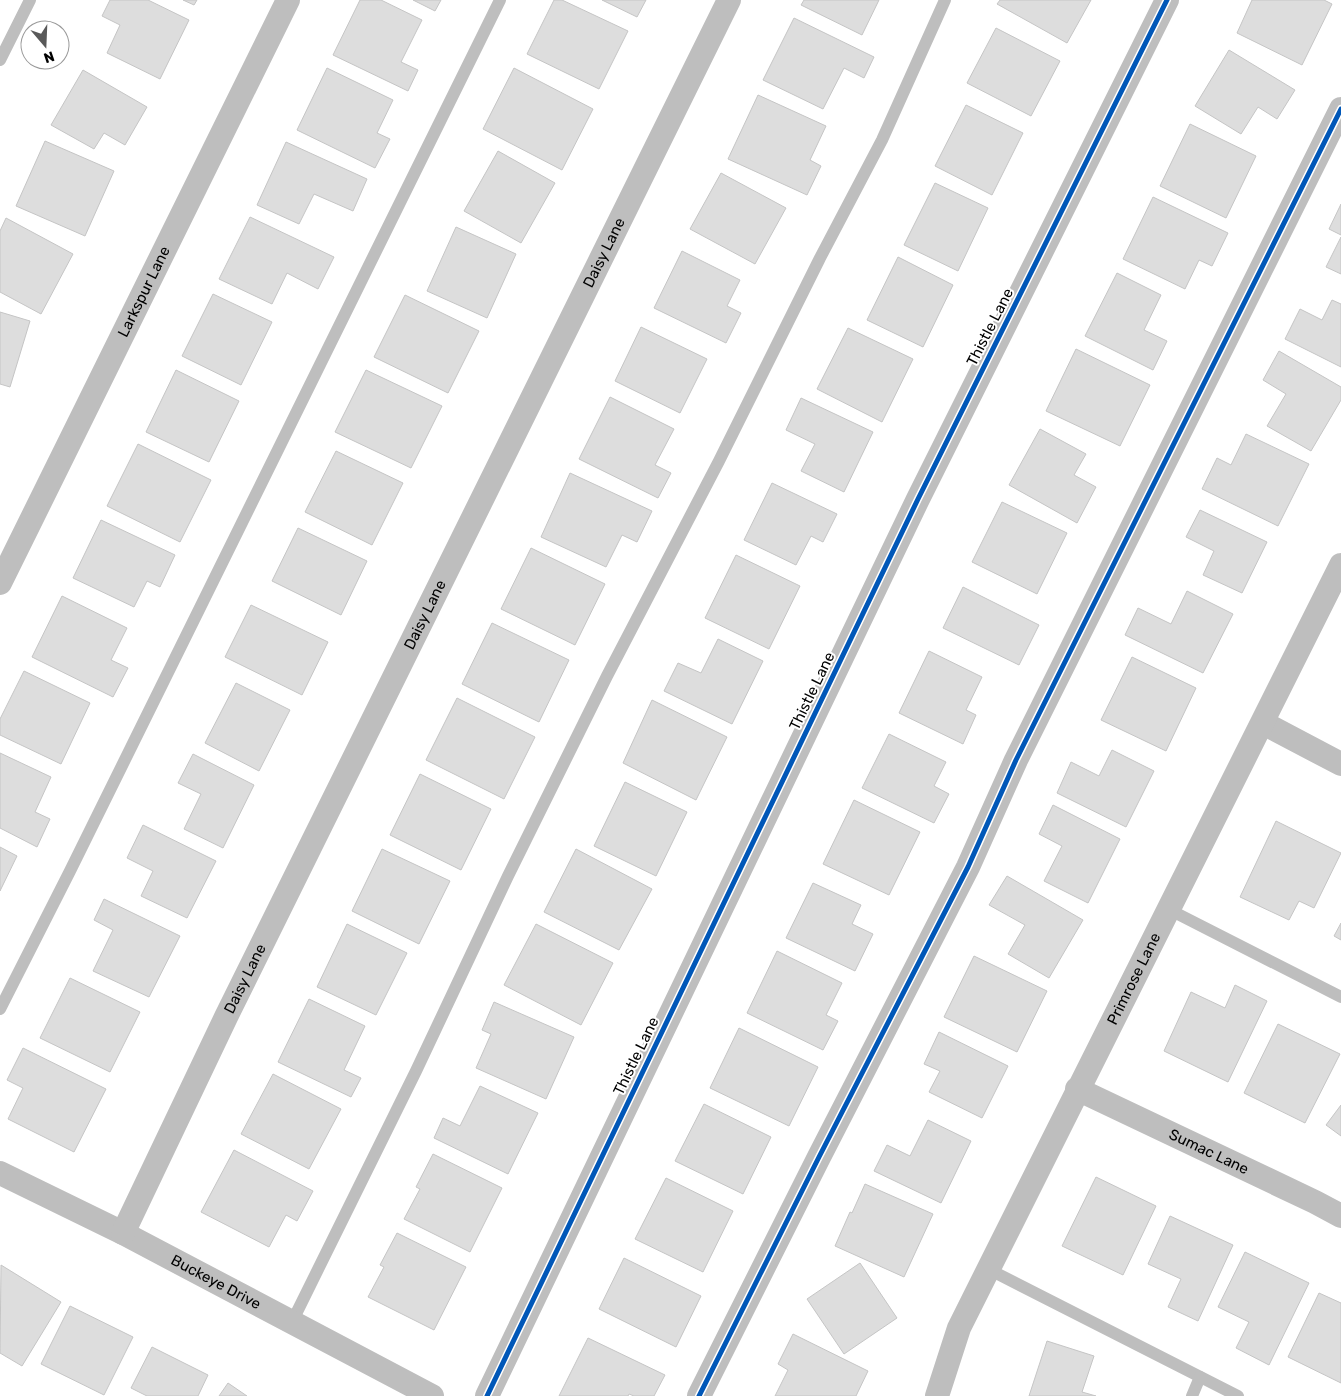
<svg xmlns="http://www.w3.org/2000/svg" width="1341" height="1396" font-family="Rubik,sans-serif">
	<rect width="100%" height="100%" fill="#fff"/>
	<g fill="#ddd" stroke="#c5c5c5">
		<path d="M110 0H148L189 20 160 79 107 53 120 25 102 16Z"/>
		<path d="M183 0H197L194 5Z"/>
		<path d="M360 0H381L422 20 401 62 418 70 408 91 333 55Z"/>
		<path d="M413 0H441L435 11Z"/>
		<path d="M554 0H562L628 31 599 89 527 54Z"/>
		<path d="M602 0H646L637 17Z"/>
		<path d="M804 0H879L862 35 801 5Z"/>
		<path d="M1000 0H1091L1067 43 997 4Z"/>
		<path d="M1252 0H1324L1332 4 1302 65 1237 33Z"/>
		<path d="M794 18 874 57 864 78 844 68 823 109 763 80Z"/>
		<path d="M996 28 1060 61 1031 116 967 83Z"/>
		<path d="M1229 50 1295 90 1277 119 1258 107 1241 134 1195 106Z"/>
		<path d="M327 68 393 100 377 133 390 139 375 168 297 130Z"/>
		<path d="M514 68 593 109 562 170 483 129Z"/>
		<path d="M83 70 147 107 125 145 104 133 94 149 51 125Z"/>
		<path d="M758 95 826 126 810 160 821 166 807 195 728 159Z"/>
		<path d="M966 105 1023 133 992 195 935 166Z"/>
		<path d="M1190 124 1256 156 1226 218 1160 186Z"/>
		<path d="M45 141 114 171 85 236 16 206Z"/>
		<path d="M286 142 367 179 353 211 314 194 299 224 257 205Z"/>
		<path d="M498 151 555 183 521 243 464 211Z"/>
		<path d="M721 173 786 208 755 264 690 229Z"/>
		<path d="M935 183 988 208 958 271 904 245Z"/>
		<path d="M1153 197 1228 233 1212 266 1199 260 1185 289 1123 259Z"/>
		<path d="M1341 204V235L1329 229Z"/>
		<path d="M250 217 334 257 318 289 287 273 272 304 219 279Z"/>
		<path d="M6 218 73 254 41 314 0 292V231Z"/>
		<path d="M456 227 516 254 487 318 427 291Z"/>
		<path d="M1341 237V274L1326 267Z"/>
		<path d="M682 251 740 280 727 306 741 313 726 343 654 308Z"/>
		<path d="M898 257 953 285 923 347 867 320Z"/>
		<path d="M1117 273 1161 295 1144 330 1167 341 1153 370 1085 336Z"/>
		<path d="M213 294 272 322 241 385 182 356Z"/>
		<path d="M405 295 479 331 448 393 374 357Z"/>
		<path d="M1332 300 1341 304V367L1285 339 1300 309 1322 320Z"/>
		<path d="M0 312 30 321 10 387 0 384Z"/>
		<path d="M641 327 707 359 680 413 615 381Z"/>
		<path d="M848 328 913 359 882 422 817 389Z"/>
		<path d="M1076 349 1150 385 1120 446 1046 411Z"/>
		<path d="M1279 351 1341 387V400L1311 451 1267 426 1286 394 1263 380Z"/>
		<path d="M176 370 239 401 209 462 146 432Z"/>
		<path d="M366 370 442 406 411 468 335 432Z"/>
		<path d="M610 397 674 429 655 465 671 473 658 498 579 459Z"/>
		<path d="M801 398 873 432 844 492 801 471 815 444 786 430Z"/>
		<path d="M1040 429 1086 454 1074 475 1096 487 1077 523 1009 485Z"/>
		<path d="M1246 434 1309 464 1278 526 1202 489 1217 458 1231 465Z"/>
		<path d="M138 444 211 480 180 542 107 506Z"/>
		<path d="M336 451 403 483 372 545 305 512Z"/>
		<path d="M570 473 652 511 637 542 622 535 606 567 541 537Z"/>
		<path d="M772 483 837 514 823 542 811 536 796 565 744 540Z"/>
		<path d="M1002 502 1067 533 1037 594 972 562Z"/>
		<path d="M1200 510 1267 542 1242 593 1203 575 1214 551 1186 537Z"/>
		<path d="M101 520 175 555 160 587 147 581 134 607 73 578Z"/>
		<path d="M298 528 367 561 341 615 272 581Z"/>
		<path d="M531 548 605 584 575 645 501 609Z"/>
		<path d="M736 555 800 586 769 649 705 618Z"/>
		<path d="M963 587 1039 625 1019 665 943 628Z"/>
		<path d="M1187 591 1233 614 1203 673 1125 635 1138 608 1171 624Z"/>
		<path d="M62 596 127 628 111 660 128 668 113 697 32 657Z"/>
		<path d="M251 605 328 642 302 695 225 657Z"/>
		<path d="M492 623 569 660 539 722 462 684Z"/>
		<path d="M718 639 763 661 732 724 664 691 678 663 701 673Z"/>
		<path d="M929 651 982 677 966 710 976 715 963 744 899 713Z"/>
		<path d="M1132 657 1196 688 1166 751 1101 720Z"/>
		<path d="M24 671 90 703 61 764 0 735V719Z"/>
		<path d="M236 683 290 710 259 771 205 743Z"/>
		<path d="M457 698 535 737 504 799 426 760Z"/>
		<path d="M652 700 727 737 696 800 623 763Z"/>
		<path d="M889 734 946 762 934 786 949 794 934 823 862 788Z"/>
		<path d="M1112 750 1154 771 1126 827 1057 793 1071 762 1099 776Z"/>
		<path d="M0 753 51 777 35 812 50 819 37 847 0 828Z"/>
		<path d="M193 754 254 785 223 848 184 829 201 794 178 783Z"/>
		<path d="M420 774 491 809 461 870 390 835Z"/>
		<path d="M625 782 687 812 656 876 594 846Z"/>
		<path d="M854 800 920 832 889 895 823 864Z"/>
		<path d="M1053 805 1120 839 1088 903 1044 881 1062 846 1039 834Z"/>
		<path d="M1276 821 1341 853 1314 908 1299 901 1289 920 1240 897Z"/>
		<path d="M143 825 216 861 187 918 141 896 153 871 127 858Z"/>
		<path d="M0 847 17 856 0 891Z"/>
		<path d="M382 849 450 881 419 944 352 911Z"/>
		<path d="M576 849 652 889 619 950 544 912Z"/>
		<path d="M1007 876 1083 920 1049 978 1008 954 1025 925 989 905Z"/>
		<path d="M813 883 861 905 852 924 873 934 855 971 786 938Z"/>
		<path d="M104 899 180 936 149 997 93 971 113 930 94 920Z"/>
		<path d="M1341 923V940L1334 936Z"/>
		<path d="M347 924 407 953 376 1015 317 987Z"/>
		<path d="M536 924 613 963 581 1025 504 985Z"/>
		<path d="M777 951 842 983 826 1015 838 1021 823 1050 747 1013Z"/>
		<path d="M974 956 1047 991 1017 1052 944 1017Z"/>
		<path d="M70 978 140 1012 110 1072 40 1038Z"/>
		<path d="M1235 985 1267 1001 1228 1082 1164 1051 1191 992 1225 1008Z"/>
		<path d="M309 999 365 1026 344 1070 361 1078 351 1097 278 1062Z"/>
		<path d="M494 1002 574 1037 546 1099 476 1068 491 1034 482 1030Z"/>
		<path d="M1278 1024 1340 1054 1305 1123 1244 1093Z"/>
		<path d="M739 1028 818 1067 789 1126 710 1088Z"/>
		<path d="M939 1032 1008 1066 982 1118 929 1092 940 1071 924 1064Z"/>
		<path d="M23 1048 106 1089 74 1152 8 1119 23 1088 7 1080Z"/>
		<path d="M273 1074 341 1109 309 1169 241 1134Z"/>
		<path d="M480 1086 538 1113 508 1174 434 1138 443 1118 460 1126Z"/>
		<path d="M704 1104 771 1137 743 1194 675 1161Z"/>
		<path d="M1341 1105V1136L1326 1125Z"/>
		<path d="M928 1120 971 1141 941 1203 874 1171 887 1145 910 1156Z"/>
		<path d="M234 1150 313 1191 297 1221 286 1215 269 1247 201 1212Z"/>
		<path d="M433 1154 502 1188 470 1252 404 1219 420 1189 416 1187Z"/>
		<path d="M1096 1177 1156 1206 1123 1275 1062 1246Z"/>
		<path d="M666 1178 733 1211 703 1272 635 1239Z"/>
		<path d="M865 1184 933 1214 904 1277 835 1246 850 1212 852 1213Z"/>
		<path d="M1170 1216 1233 1245 1198 1321 1168 1307 1181 1279 1148 1264Z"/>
		<path d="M397 1233 466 1267 434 1330 368 1297 384 1267 380 1265Z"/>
		<path d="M1245 1252 1309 1283 1269 1365 1236 1348 1249 1322 1218 1307Z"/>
		<path d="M624 1258 701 1296 676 1347 599 1309Z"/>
		<path d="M860 1263 897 1318 844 1354 807 1299Z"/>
		<path d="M1 1265 61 1302 22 1366 0 1353Z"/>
		<path d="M1319 1293 1341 1303V1383L1288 1357Z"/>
		<path d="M70 1306 133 1337 104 1395 41 1364Z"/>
		<path d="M793 1334 868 1371 856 1396H775L788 1370 778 1364Z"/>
		<path d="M588 1338 665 1375 654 1396H634L629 1394 628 1396H559Z"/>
		<path d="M1047 1341 1094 1356 1082 1392 1096 1396H1029Z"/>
		<path d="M152 1347 208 1375 198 1396H147L131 1388Z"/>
		<path d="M228 1383 247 1396H219Z"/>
	</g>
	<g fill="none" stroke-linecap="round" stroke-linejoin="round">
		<g stroke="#bebebe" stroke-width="12">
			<path d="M0 60 30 0"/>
			<path d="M1168 909 1341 997"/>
			<path d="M0 1009 70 871 500 0"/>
			<path d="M988 1269 1238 1396"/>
			<path d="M292 1322 416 1071 508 876 607 676 719 461 820 258 882 140 945 0"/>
			<path d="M1192 1396 1200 1377"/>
		</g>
		<g stroke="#bebebe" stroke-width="24">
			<path id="s1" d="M0 583 288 0"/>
			<path d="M1263 723 1341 764"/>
			<path id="s2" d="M1077 1089 1315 1202 1341 1216"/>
			<path id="s3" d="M0 1173 123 1233 432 1396"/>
			<path id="s4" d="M123 1233 226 1017 729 0"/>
			<path d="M487 1396 918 499 1167 0"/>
			<path d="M699 1396 819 1157 968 867 1016 760 1341 109"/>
			<path id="s5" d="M937 1396 959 1328 1341 565"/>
		</g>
		<defs>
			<g id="cycleway">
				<path d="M487 1396 918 499 1167 0"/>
				<path d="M699 1396 819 1157 968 867 1016 760 1341 109"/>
			</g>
		</defs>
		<use href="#cycleway" stroke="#fff" stroke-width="8"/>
		<use href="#cycleway" stroke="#0057b8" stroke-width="5"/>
	</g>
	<g text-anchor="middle" stroke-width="4" stroke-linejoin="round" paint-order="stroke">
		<g font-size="15" fill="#000" stroke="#fff">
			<text dy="5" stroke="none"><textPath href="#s4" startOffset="1092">Daisy Lane</textPath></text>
			<text dy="5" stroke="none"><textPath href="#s1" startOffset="325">Larkspur Lane</textPath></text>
			<text transform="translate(990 327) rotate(-63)" y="5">Thistle Lane</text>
			<text dy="5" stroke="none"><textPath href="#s4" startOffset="688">Daisy Lane</textPath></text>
			<text transform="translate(812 691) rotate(-64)" y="5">Thistle Lane</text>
			<text dy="5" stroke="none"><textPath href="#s5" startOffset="462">Primrose Lane</textPath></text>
			<text dy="5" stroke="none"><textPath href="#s4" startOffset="282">Daisy Lane</textPath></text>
			<text transform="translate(636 1056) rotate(-64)" y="5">Thistle Lane</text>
			<text dy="5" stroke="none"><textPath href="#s2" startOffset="146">Sumac Lane</textPath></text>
			<text dy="5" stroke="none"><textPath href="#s3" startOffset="242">Buckeye Drive</textPath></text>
		</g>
	</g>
	<g transform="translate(45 45) rotate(161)"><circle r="24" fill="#ffffff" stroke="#999999"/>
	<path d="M0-4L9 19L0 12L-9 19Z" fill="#595959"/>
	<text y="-8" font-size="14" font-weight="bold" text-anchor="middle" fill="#000000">N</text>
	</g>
</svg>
